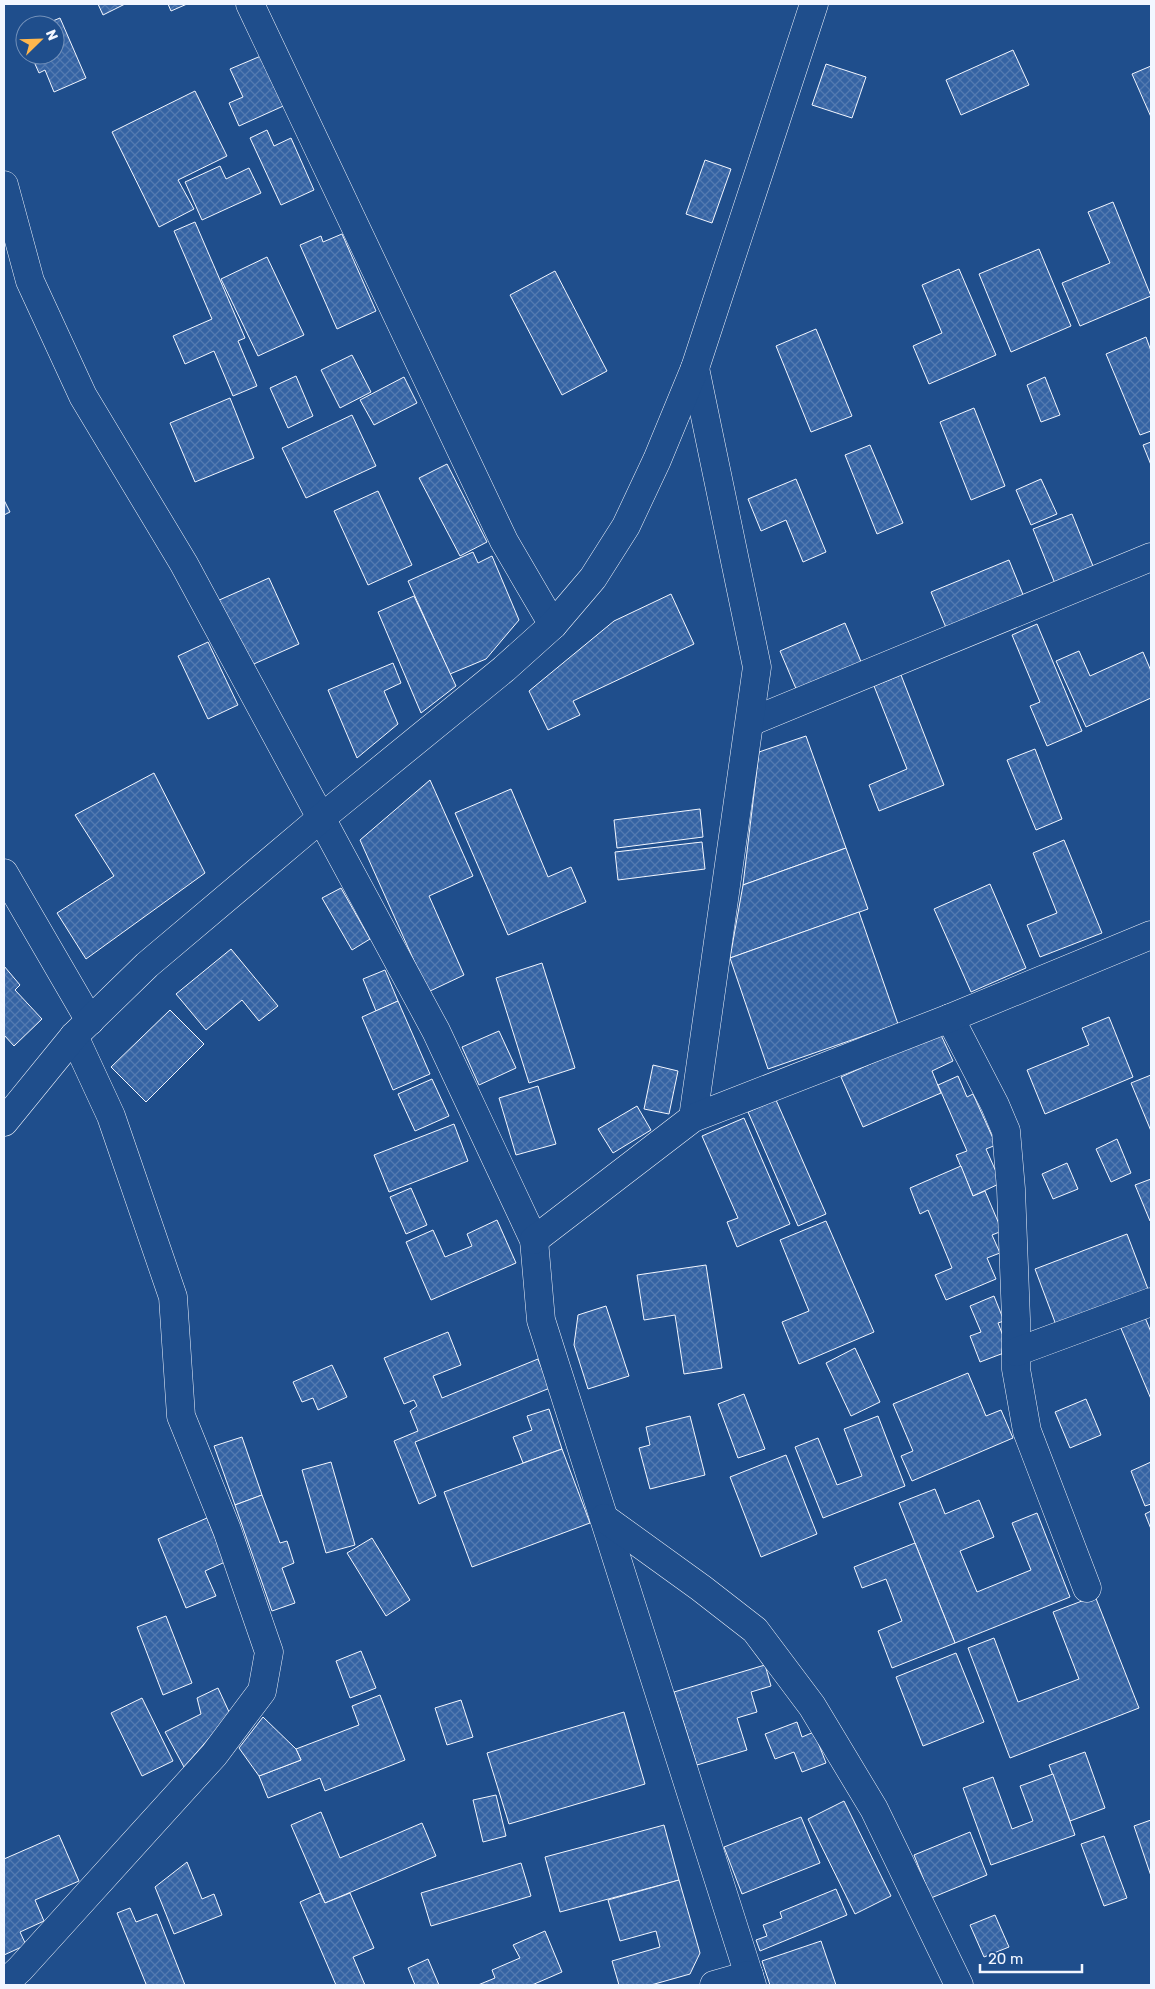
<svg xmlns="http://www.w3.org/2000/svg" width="1155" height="1989" font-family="Rubik,sans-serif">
	<defs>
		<pattern id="building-cross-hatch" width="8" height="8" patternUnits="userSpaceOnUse" patternTransform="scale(1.25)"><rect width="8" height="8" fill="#3563a3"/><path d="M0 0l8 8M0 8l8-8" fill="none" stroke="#537ab1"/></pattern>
	</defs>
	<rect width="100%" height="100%" fill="#1f4e8c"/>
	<g fill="url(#building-cross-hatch)" stroke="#f2f6ff">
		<path d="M98 4H125L103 15Z"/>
		<path d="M168 4H187L171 11Z"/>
		<path d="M60 18 86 78 54 92 45 70 39 73 31 55H55V25H43Z"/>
		<path d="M1013 50 1029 85 961 115 946 80Z"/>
		<path d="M268 53 290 103 239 126 229 103 243 97 230 69Z"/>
		<path d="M826 64 866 77 852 118 812 105Z"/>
		<path d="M1151 66V117L1132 74Z"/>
		<path d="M195 91 227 156 178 180 194 209 159 227 112 132Z"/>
		<path d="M267 130 274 146 291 138 314 190 281 205 250 138Z"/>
		<path d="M705 160 731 169 712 223 686 214Z"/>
		<path d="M220 166 226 179 249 168 261 193 202 220 185 182Z"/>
		<path d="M1113 202 1151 296 1080 326 1062 283 1110 263 1088 212Z"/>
		<path d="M195 222 245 338 238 341 257 386 233 396 214 351 185 364 173 336 212 319 174 231Z"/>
		<path d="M342 234 376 311 337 329 300 245 321 236 323 242Z"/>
		<path d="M1039 249 1071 326 1011 352 979 274Z"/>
		<path d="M267 257 304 335 258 356 221 279Z"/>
		<path d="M959 269 996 355 929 384 913 346 942 333 922 285Z"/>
		<path d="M555 271 607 371 562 395 510 295Z"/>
		<path d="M816 329 852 416 811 432 776 346Z"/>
		<path d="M1146 337 1151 351V431L1140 435 1106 354Z"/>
		<path d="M352 355 371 392 340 408 321 370Z"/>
		<path d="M296 376 313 416 288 428 270 388Z"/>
		<path d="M404 377 417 403 374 425 360 400Z"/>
		<path d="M1045 377 1060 415 1041 422 1027 385Z"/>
		<path d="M230 398 254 458 195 482 170 423Z"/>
		<path d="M974 408 1005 486 971 500 940 422Z"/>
		<path d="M352 415 376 466 306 498 282 448Z"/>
		<path d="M1151 442V465L1143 445Z"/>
		<path d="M870 445 903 523 877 534 845 455Z"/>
		<path d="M447 464 487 542 460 556 419 478Z"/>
		<path d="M796 479 826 552 803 562 786 520 761 531 748 499Z"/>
		<path d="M1041 479 1057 514 1031 525 1016 490Z"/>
		<path d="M378 491 412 565 368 585 334 511Z"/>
		<path d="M4 500 10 512 4 515Z"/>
		<path d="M1072 514 1095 571 1056 586 1033 529Z"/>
		<path d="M473 552 478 563 492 556 519 620 486 659 450 674 408 581Z"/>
		<path d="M1009 560 1024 597 947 630 931 592Z"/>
		<path d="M269 578 299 644 247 667 217 601Z"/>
		<path d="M671 594 694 644 573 701 580 715 548 730 529 691 614 621Z"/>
		<path d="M414 596 456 686 421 713 378 612Z"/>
		<path d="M845 623 862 664 797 691 780 651Z"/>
		<path d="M1037 624 1082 731 1047 746 1030 706 1040 702 1012 635Z"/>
		<path d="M208 642 238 705 208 719 178 656Z"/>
		<path d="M1079 651 1090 676 1143 652 1151 671V698L1086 727 1056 661Z"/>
		<path d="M393 663 401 683 384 691 398 724 357 758 328 690Z"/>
		<path d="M901 675 944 785 879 811 869 785 907 769 874 686Z"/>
		<path d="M806 736 846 848 743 885 759 752Z"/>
		<path d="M1035 749 1062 819 1036 830 1007 760Z"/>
		<path d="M154 773 205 873 86 959 57 913 114 876 75 815Z"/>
		<path d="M430 780 473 876 429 896 464 975 428 992 360 840Z"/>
		<path d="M511 789 548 877 571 867 586 902 508 935 455 813Z"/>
		<path d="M700 809 703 837 617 848 614 820Z"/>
		<path d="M1064 840 1102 933 1040 957 1027 925 1057 913 1033 853Z"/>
		<path d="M702 842 705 869 618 880 615 852Z"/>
		<path d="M846 848 868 909 730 958 743 885Z"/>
		<path d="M990 884 1026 968 971 992 934 909Z"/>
		<path d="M341 888 370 939 352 950 322 898Z"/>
		<path d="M859 912 898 1024 768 1069 730 958Z"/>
		<path d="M231 949 278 1006 259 1021 242 1000 206 1030 176 994Z"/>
		<path d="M542 963 575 1068 529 1083 496 978Z"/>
		<path d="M4 966 20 985 15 990 42 1019 14 1046 4 1035Z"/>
		<path d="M385 970 398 1001 376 1011 363 979Z"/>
		<path d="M398 1001 430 1074 393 1090 362 1017Z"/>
		<path d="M170 1010 204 1044 146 1102 111 1067Z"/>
		<path d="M1109 1017 1133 1077 1045 1114 1027 1070 1089 1045 1082 1028Z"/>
		<path d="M499 1031 516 1068 479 1085 462 1047Z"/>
		<path d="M940 1033 953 1061 932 1071 941 1093 863 1127 841 1077Z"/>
		<path d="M653 1065 678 1071 669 1114 644 1109Z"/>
		<path d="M1151 1075V1131L1131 1083Z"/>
		<path d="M958 1076 967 1097 973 1094 996 1145 986 1149 1001 1183 973 1196 956 1155 967 1151 938 1085Z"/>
		<path d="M432 1079 449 1116 415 1131 398 1094Z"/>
		<path d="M538 1086 556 1144 516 1155 499 1098Z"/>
		<path d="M776 1100 826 1214 798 1226 748 1112Z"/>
		<path d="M637 1106 651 1130 613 1153 598 1129Z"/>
		<path d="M744 1118 790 1224 737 1247 727 1222 738 1218 702 1136Z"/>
		<path d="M454 1124 468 1161 389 1192 374 1155Z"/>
		<path d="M1117 1139 1131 1173 1111 1182 1096 1149Z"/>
		<path d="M1067 1163 1078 1189 1053 1199 1042 1174Z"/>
		<path d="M961 1166 973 1196 985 1191 1002 1231 992 1235 1000 1253 987 1258 996 1279 946 1300 935 1275 952 1268 928 1210 920 1214 910 1188Z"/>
		<path d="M1151 1179V1221H1150L1135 1185Z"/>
		<path d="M411 1188 427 1225 406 1234 390 1197Z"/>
		<path d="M497 1220 516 1263 431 1300 406 1242 433 1230 445 1257 472 1246 467 1234Z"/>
		<path d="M826 1221 874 1332 799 1364 782 1322 809 1311 780 1240Z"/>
		<path d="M1127 1234 1148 1289 1056 1325 1035 1269Z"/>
		<path d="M706 1265 722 1368 684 1374 675 1315 644 1320 637 1275Z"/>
		<path d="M994 1296 1004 1321 998 1323 1009 1351 980 1362 970 1336 981 1332 970 1306Z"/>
		<path d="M606 1306 629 1376 588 1389 574 1345 578 1315Z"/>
		<path d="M1144 1315 1151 1332V1399L1120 1326Z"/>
		<path d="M448 1332 461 1365 433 1376 442 1398 538 1359 550 1388 415 1442 436 1496 419 1504 394 1441 418 1431 410 1411 417 1406 414 1400 404 1404 384 1358Z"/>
		<path d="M855 1348 880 1402 851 1416 826 1363Z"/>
		<path d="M332 1365 347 1397 318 1410 313 1398 302 1402 293 1382Z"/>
		<path d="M968 1373 986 1416 1001 1410 1013 1438 912 1481 901 1456 913 1451 893 1404Z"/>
		<path d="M744 1394 765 1449 738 1458 718 1404Z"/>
		<path d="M1086 1399 1101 1435 1070 1448 1055 1412Z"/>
		<path d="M549 1409 562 1449 523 1463 513 1437 532 1430 527 1416Z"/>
		<path d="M690 1416 705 1475 650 1489 639 1448 650 1445 646 1427Z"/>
		<path d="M878 1416 905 1486 823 1518 795 1447 818 1438 837 1485 862 1476 844 1429Z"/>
		<path d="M242 1437 262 1495 235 1505 214 1446Z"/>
		<path d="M562 1449 590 1523 472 1567 444 1492Z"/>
		<path d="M786 1455 817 1534 761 1557 730 1477Z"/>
		<path d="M331 1462 355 1545 326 1553 302 1470Z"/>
		<path d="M1151 1462V1504L1145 1506 1131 1471Z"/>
		<path d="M935 1489 945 1514 979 1500 994 1537 960 1551 977 1592 1031 1570 1012 1523 1037 1513 1070 1597 955 1643 899 1503Z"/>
		<path d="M262 1495 280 1543 287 1541 294 1563 282 1568 295 1603 272 1611 235 1505Z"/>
		<path d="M1151 1511V1529L1145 1514Z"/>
		<path d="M207 1518 225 1562 205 1571 216 1596 186 1608 158 1539Z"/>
		<path d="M372 1538 410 1600 386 1616 347 1553Z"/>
		<path d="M915 1543 955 1643 892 1668 878 1631 902 1621 886 1579 862 1588 854 1567Z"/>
		<path d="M1095 1596 1139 1708 1010 1758 968 1648 994 1638 1018 1702 1079 1679 1053 1612Z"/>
		<path d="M166 1616 192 1683 163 1695 137 1627Z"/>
		<path d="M361 1651 376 1688 350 1698 336 1661Z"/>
		<path d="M956 1653 984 1722 923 1746 896 1677Z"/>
		<path d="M765 1665 771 1686 751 1692 757 1712 737 1718 747 1750 697 1765 674 1692Z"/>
		<path d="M218 1688 230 1714 184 1767 165 1732 201 1714 197 1698Z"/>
		<path d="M380 1695 405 1760 325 1791 320 1778 268 1798 259 1776 301 1760 296 1749 359 1725 352 1706Z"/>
		<path d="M142 1698 173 1761 142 1776 111 1713Z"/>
		<path d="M461 1700 473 1737 447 1745 435 1708Z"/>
		<path d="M624 1712 645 1784 509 1824 487 1753Z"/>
		<path d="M263 1717 296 1749 301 1760 259 1776 239 1748Z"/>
		<path d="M797 1722 802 1737 814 1732 826 1763 802 1772 794 1752 775 1759 765 1734Z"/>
		<path d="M1085 1752 1105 1808 1070 1821 1049 1765Z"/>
		<path d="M1053 1774 1075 1835 991 1865 963 1788 993 1777 1012 1829 1033 1821 1020 1786Z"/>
		<path d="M496 1795 506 1836 483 1842 473 1800Z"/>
		<path d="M844 1801 891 1896 855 1914 808 1819Z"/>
		<path d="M321 1812 340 1858 422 1823 436 1856 325 1903 291 1825Z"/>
		<path d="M801 1817 820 1863 742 1894 724 1847Z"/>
		<path d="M1151 1820V1876L1134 1826Z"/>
		<path d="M664 1825 679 1880 560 1912 545 1857Z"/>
		<path d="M970 1832 987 1875 931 1898 914 1855Z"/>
		<path d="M59 1835 79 1881 35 1900 44 1921 20 1932 26 1945 4 1955V1859Z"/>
		<path d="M1104 1836 1127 1898 1104 1906 1081 1844Z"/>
		<path d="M187 1862 202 1899 214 1894 222 1915 174 1934 155 1887Z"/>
		<path d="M521 1863 531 1896 431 1926 421 1893Z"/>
		<path d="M679 1880 700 1953 690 1974 651 1985H619L612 1961 660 1947 656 1931 620 1941 608 1900Z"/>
		<path d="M836 1889 847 1915 760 1951 756 1940 767 1936 763 1925 782 1918 780 1912Z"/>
		<path d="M320 1893 325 1903 350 1893 374 1948 353 1957 365 1985H336L300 1902Z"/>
		<path d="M130 1908 136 1922 157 1914 185 1985H143L146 1984 117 1913Z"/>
		<path d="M995 1915 1009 1947 984 1957 970 1925Z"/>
		<path d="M545 1931 562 1972 532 1985H478L495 1978 492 1970 520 1958 513 1945Z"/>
		<path d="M821 1941 836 1985H770L762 1961Z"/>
		<path d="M428 1959 439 1985H415L408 1968Z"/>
	</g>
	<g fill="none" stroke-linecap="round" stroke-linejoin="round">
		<defs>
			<g id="street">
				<path d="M250 4 504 541 553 625"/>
				<path d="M4 185 30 281 83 396 184 564 436 1031 534 1240 541 1320 752 1985"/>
				<path d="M750 722 1151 557"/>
				<path d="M4 873 90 1021"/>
				<path d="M950 1018 995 1105 1006 1131 1011 1189 1016 1319V1369L1027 1431 1087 1588"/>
				<path d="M693 1118 757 667 695 368"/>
				<path d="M534 1240 693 1118 950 1018 1151 935"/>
				<path d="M1016 1352 1151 1302"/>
				<path d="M604 1518 701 1588 755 1630 812 1706 874 1809 959 1985"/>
				<path d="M4 1984 20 1969 214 1755 262 1691 269 1652 227 1530 181 1416 173 1297 111 1116 74 1036"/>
				<path d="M714 1985 749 1975"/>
			</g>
			<path id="secondary" d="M4 1122 74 1036 147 965 320 819 504 669 553 625 593 578 626 526 657 460 695 368 814 4"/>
		</defs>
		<use href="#street" stroke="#f2f6ff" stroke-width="29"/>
		<use href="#secondary" stroke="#f2f6ff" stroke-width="29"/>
		<use href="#street" stroke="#1f4e8c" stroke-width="28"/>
		<use href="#secondary" stroke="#1f4e8c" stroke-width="28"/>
	</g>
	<rect width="1155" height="1989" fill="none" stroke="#f2f6ff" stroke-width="10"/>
	<g transform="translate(40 40) rotate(67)"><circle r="24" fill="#1f4e8c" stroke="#7391ba"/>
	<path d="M0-4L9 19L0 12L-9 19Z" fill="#ffb74d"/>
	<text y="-8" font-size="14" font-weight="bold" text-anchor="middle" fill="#f2f6ff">N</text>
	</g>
	<path d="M980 1964v8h102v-8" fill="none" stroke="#f2f6ff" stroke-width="2.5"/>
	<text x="988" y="1964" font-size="15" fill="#f2f6ff" stroke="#1f4e8c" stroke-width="4" paint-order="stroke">20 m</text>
</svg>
